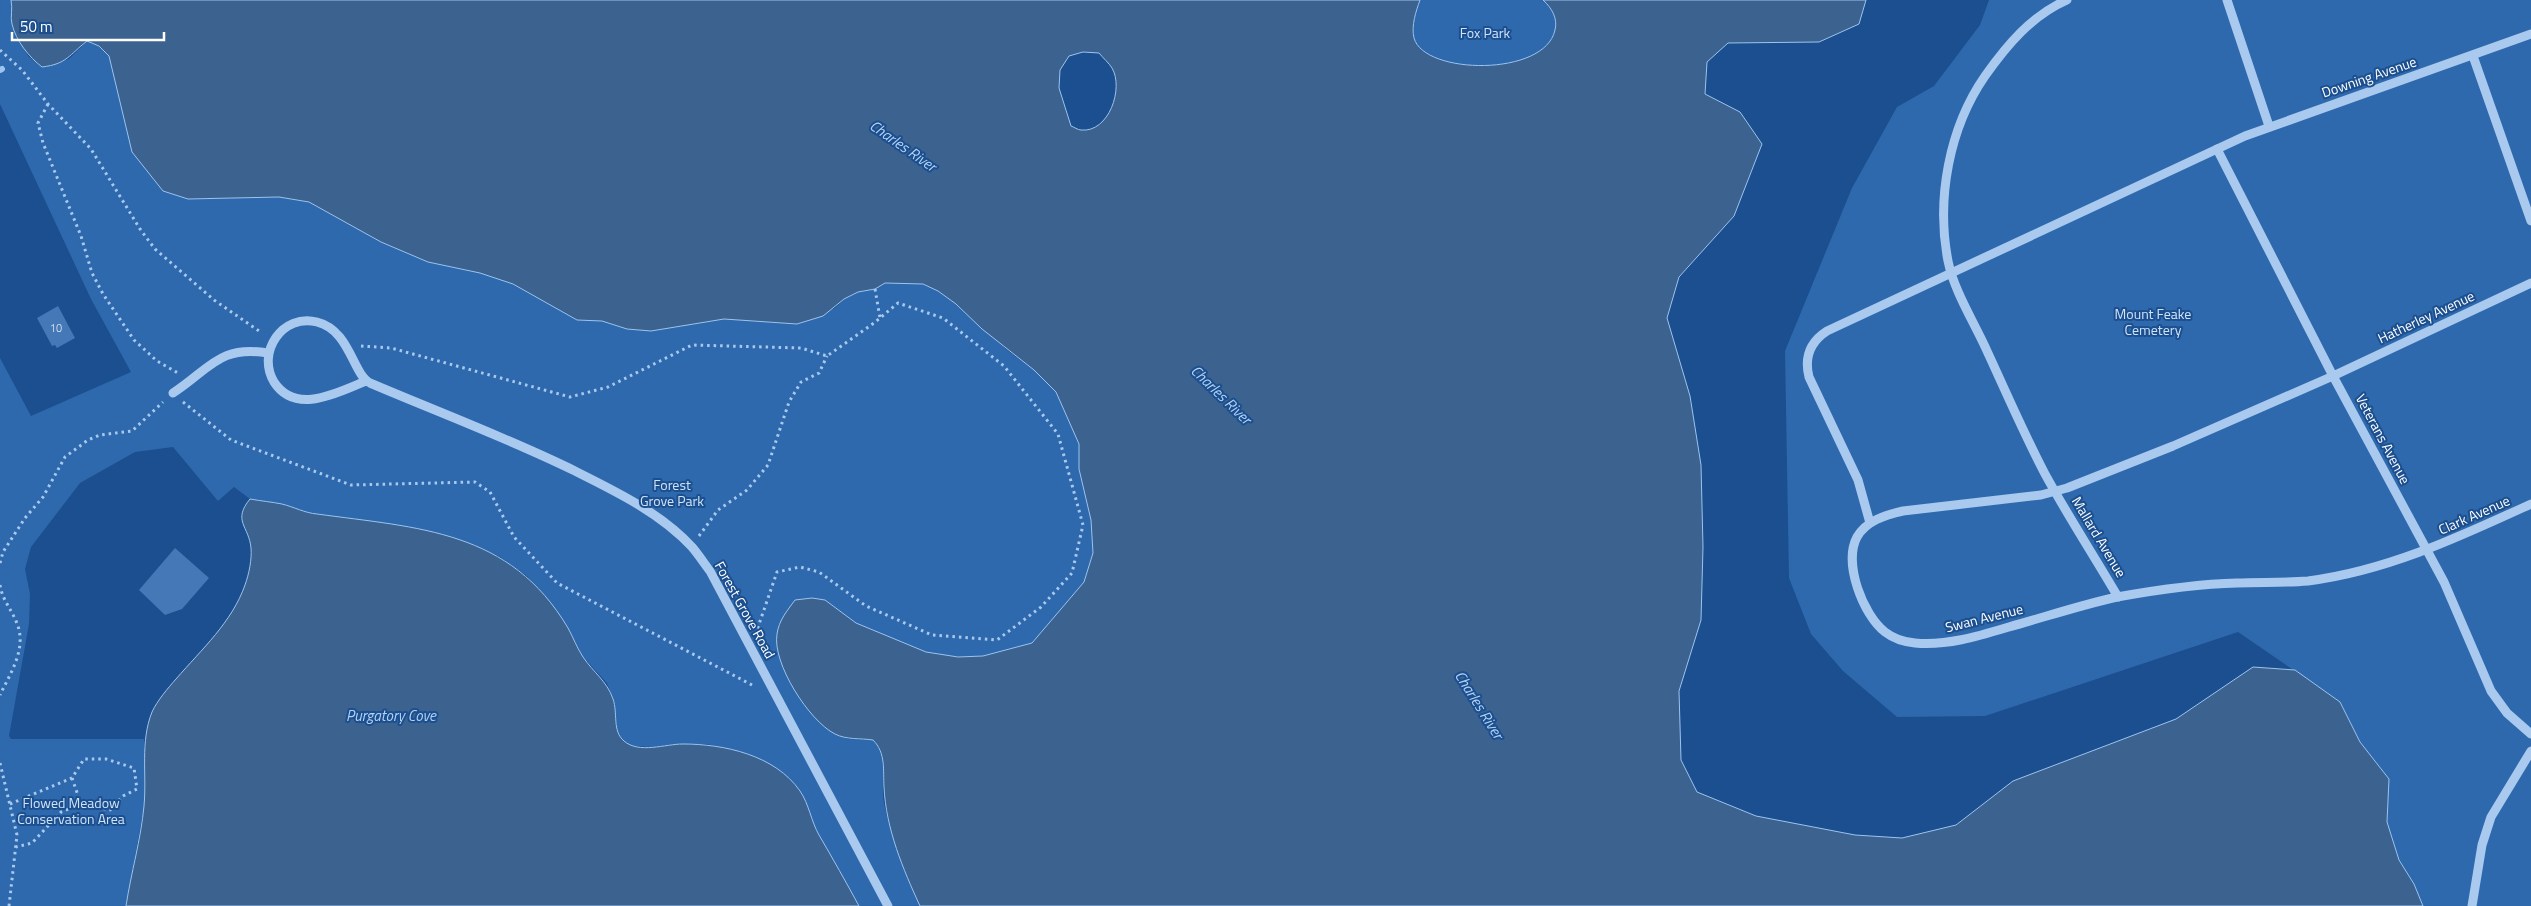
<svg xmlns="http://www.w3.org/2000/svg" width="2531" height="906" font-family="'Titillium Web',sans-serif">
	<rect width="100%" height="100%" fill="#1b4f8f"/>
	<g fill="#2e69ad">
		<path d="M0 0H58L13 8 12 26 28 56 42 67 69 59 87 41 99 46 109 56 132 152 163 191 188 199 279 197 309 202 381 242 428 262 480 273 513 284 577 320 602 321 627 329 651 331 724 319 797 324 835 308 844 299 858 292 875 289 885 283 901 282 923 284 938 291 956 304 1007 350 1034 370 1056 392 1070 421 1079 444V469L1091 520 1093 553 1084 582 1032 643 983 656 958 657 926 652 856 623 825 600 811 598 792 686 835 734 848 739 873 740C889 758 880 781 884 803 890 833 907 878 920 906H859L818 834 801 792 789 778 748 754 732 750 707 744H674L655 747 631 746 622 740 617 730 614 702 607 683 583 657 567 627 527 576 500 557 472 544 383 524 314 514 282 505 250 499 234 487 218 501 173 447 135 452 80 483 31 547 25 569 30 594 29 624 9 736 11 739H144L146 772 144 808 126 906H0V358L31 416 131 372 91 299 0 104Z"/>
		<path d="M1420 0H1543C1552 8 1558 19 1555 30 1545 77 1424 75 1414 38 1411 25 1416 12 1420 0Z"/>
		<path d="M1989 0H2531V906H2423L2414 884 2399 860 2387 822 2389 779 2360 742 2340 702 2238 632 1985 716 1897 717 1843 671 1811 634 1789 578 1785 351 1852 188 1897 107 1934 86 1980 25Z"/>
	</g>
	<g fill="#3c6290" stroke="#9cc4f0" fill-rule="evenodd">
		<path d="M11 0H1420C1416 11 1411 26 1414 38 1424 75 1545 77 1555 30 1558 19 1552 8 1543 0H1866L1859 24 1819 42 1728 43 1707 62 1705 94 1740 112 1762 144 1734 216 1679 277 1667 318 1690 396 1701 465 1703 547 1701 620 1679 691 1681 760 1697 792 1756 816 1855 835 1902 838 1956 825 2013 781 2176 719 2253 667 2295 670 2340 702 2360 742 2389 779 2387 822 2399 860 2414 884 2423 906H920C903 869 886 829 884 787 883 770 886 753 873 740 860 738 847 740 835 734 809 721 772 663 777 634 779 620 787 611 795 600L812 598 825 600 856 623 926 652 958 657 983 656 1032 643 1084 582 1093 553 1091 520 1079 469V444L1056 392 1034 370 982 329 956 304 938 291 923 284 885 283 875 289 858 292 844 299 823 316 797 324 724 319 651 331 627 329 602 321 577 320 513 284 480 273 428 262 381 242 309 202 279 197 188 199 163 191 132 152 109 56 99 46 87 41C69 55 67 64 42 67 29 57 16 41 12 24 10 17 13 9 11 0ZM1083 52 1099 53C1103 58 1109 63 1112 68 1124 88 1109 133 1081 130 1078 130 1074 127 1071 126L1059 88 1060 70 1069 56Z"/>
		<path d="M250 499C261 501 272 502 282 504 294 507 305 513 317 514 419 528 510 530 568 628 573 637 577 648 583 657 593 672 607 681 613 699 618 713 612 731 624 741 639 754 665 744 683 744 724 744 775 755 800 791 809 804 811 821 819 835 833 859 846 882 859 906H126C131 873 141 839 144 806 147 774 140 742 152 712 157 701 168 688 176 679 202 649 232 622 245 585 249 574 252 559 251 548 249 526 232 521 250 499Z"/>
	</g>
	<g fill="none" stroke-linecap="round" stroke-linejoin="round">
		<path stroke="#9cc4f0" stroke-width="6" d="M0 70 2 69"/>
	</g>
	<g fill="#4478b7">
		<path d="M58 306 75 338 57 348 55 345 52 346 37 318Z"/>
		<path d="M175 548 209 578 182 609 165 615 139 590Z"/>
	</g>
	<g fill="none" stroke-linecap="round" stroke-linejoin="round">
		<g stroke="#a9c9ee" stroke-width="3" stroke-dasharray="2.5 4" stroke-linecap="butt">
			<path d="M0 50 22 70 48 104 91 149 140 229 155 249 214 300 262 333"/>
			<path d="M48 104 38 123 43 143 81 236 92 273 103 294 134 340 157 361 178 373"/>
			<path d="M875 289 880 318"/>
			<path d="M361 346 391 348 570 397 608 387 692 345 801 348 827 356 874 323 898 303 943 318 1004 366 1058 434 1083 525 1072 573 1041 607 997 640 932 635 866 606 819 572 800 567 777 572 757 630"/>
			<path d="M183 402 231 440 351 485 475 482 490 492 514 537 557 583 754 686"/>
			<path d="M699 536 718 510 747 490 768 465 789 402 801 382 819 373 827 356"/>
			<path d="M0 563 3 552 25 518 43 497 65 457 88 440 100 435 132 431 163 402"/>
			<path d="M0 585C2 599 11 609 16 621 28 647 11 672 0 695"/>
			<path d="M0 763 17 835 9 906"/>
			<path d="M72 778 81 804"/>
			<path d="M10 804 72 778 84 759H106L134 768 137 789 123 796 110 810 81 804 61 812 32 843 16 847"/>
		</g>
		<g stroke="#a9c9ee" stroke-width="9">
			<path d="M2067 0C2031 16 2007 45 1985 76 1949 128 1936 199 1948 261 1954 291 1974 322 1987 351 2006 392 2024 434 2045 474 2068 516 2094 556 2118 597"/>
			<path d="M2227 0 2269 126"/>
			<path d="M2473 56 2531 221"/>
			<path d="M2217 149 2333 376 2444 582 2491 691 2507 713 2531 734"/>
			<path d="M2531 283 2333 376 2173 446 2067 488 2041 495 1903 511C1885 515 1866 521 1857 537 1843 563 1863 615 1885 632 1894 639 1904 642 1915 643 1947 646 1979 636 2009 627 2045 617 2081 605 2117 597 2156 590 2197 584 2237 583 2261 582 2284 583 2308 581 2387 571 2459 537 2531 504"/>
			<path d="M366 381C338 392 296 416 274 382 256 352 283 313 317 322 350 330 353 375 370 383 438 412 508 438 575 471 615 491 661 513 692 547 698 554 704 563 710 571L888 906"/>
			<path d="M173 393C210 369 219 345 268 353"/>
			<path d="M1870 523 1858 480 1809 377C1804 357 1810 342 1827 331L2245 136 2531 34"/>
			<path d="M2472 906 2482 845 2491 817 2531 751"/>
		</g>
	</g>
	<g text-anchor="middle" stroke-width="4" stroke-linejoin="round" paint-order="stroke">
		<g font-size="11" fill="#d0dded">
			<text x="56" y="332">10</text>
		</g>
		<g font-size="14" fill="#cfe3fa" stroke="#1b4f8f">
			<text x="1485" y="38">Fox Park</text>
			<text x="2153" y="319">Mount Feake<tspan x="2153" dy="16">Cemetery</tspan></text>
			<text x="672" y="490">Forest<tspan x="672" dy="16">Grove Park</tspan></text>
			<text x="71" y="808">Flowed Meadow<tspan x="71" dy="16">Conservation Area</tspan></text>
		</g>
		<g font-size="14" fill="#fff" stroke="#1b4f8f">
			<text transform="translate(2369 77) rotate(-19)" y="5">Downing Avenue</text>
			<text transform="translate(2426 317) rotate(-25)" y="5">Hatherley Avenue</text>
			<text transform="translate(2383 439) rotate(62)" y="5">Veterans Avenue</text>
			<text transform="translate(2474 515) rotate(-24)" y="5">Clark Avenue</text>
			<text transform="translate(2099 537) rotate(59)" y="5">Mallard Avenue</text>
			<text transform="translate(745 610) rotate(61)" y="5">Forest Grove Road</text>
			<text transform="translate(1984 618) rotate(-14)" y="5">Swan Avenue</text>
		</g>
		<g font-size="15" font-style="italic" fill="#b5d3f5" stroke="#1b4f8f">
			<text transform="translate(903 146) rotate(35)" y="5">Charles River</text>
			<text transform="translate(1221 395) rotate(44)" y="5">Charles River</text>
			<text transform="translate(1479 705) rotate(58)" y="5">Charles River</text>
			<text x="391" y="721">Purgatory Cove</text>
		</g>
	</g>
	<path d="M12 32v8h152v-8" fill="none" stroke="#ffffff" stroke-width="2.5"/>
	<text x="20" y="32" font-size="15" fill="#ffffff" stroke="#1b4f8f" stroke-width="4" paint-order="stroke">50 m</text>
</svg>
